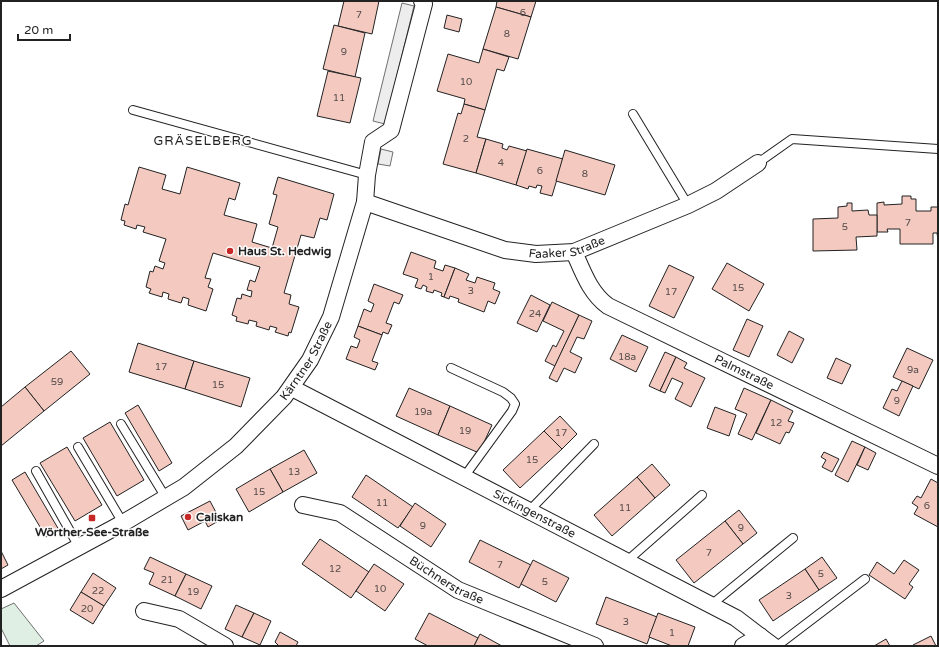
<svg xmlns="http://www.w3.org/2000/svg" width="939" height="647" font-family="'Varela Round',sans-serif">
	<rect width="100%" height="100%" fill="#fff"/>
	<path fill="#e0efe3" stroke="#6f6f6f" d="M14 603 44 641 36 646H10L1 628V609Z"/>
	<g fill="#ededed" stroke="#6f6f6f">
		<path d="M402 3 414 6 385 124 373 121Z"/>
		<path d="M381 149 393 152 390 166 378 164Z"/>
	</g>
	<g fill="#f3c9c0" stroke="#222">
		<path d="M344 1H379L372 34 338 26Z"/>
		<path d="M497 1H536L531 17 496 7Z"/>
		<path d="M496 7 531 17 518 59 483 49Z"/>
		<path d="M447 15 462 19 459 32 444 28Z"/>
		<path d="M334 25 365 33 355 77 323 69Z"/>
		<path d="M483 49 509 57 504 71 497 69 485 110 464 104 465 99 437 91 448 54 479 63Z"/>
		<path d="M328 71 361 78 350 123 317 116Z"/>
		<path d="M464 104 485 110 477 137 486 139 476 173 443 164 458 113 461 114Z"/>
		<path d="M486 139 503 144 502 148 507 150 509 146 527 151 516 185 476 173Z"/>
		<path d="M527 149 563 159 552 196 540 193 542 186 537 185 536 188 529 186 528 189 516 185Z"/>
		<path d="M565 150 615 165 605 195 556 181Z"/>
		<path d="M139 167 166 175 162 189 180 194 187 167 240 183 235 200 229 198 224 215 257 224 252 242 272 248 278 227 269 224 277 195 273 194 278 177 334 194 327 220 320 218 314 238 301 235 284 293 291 295 289 304 299 307 291 333 289 332 288 336 275 332 277 328 270 326 269 330 256 326 257 322 249 320 248 324 236 321 237 317 232 315 237 298 241 299 242 294 251 297 252 291 247 290 250 280 255 282 260 267 213 253 205 278 211 279 208 287 213 289 206 311 188 305 189 299 183 297 181 303 168 299 169 294 163 292 162 297 149 293 151 289 146 287 150 271 153 272 155 266 163 269 165 263 159 261 166 239 143 232 145 227 137 225 136 229 124 225 125 221 121 220 125 204 128 205Z"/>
		<path d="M902 196H911V199H916V211H931V207H938V240L937 233H933V244H900V229H887L888 232H877V203L884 202V205L902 204Z"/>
		<path d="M847 203H852V211L868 210 869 215H877V236L856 237 857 250 813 251V219L838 218V207L847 206Z"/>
		<path d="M411 252 436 261 434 268 443 271 445 265 455 268 444 297 441 296 442 293 434 290 433 293 426 291 427 287 423 285 421 289 415 287 418 279 403 274Z"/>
		<path d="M727 263 764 284 749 311 712 289Z"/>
		<path d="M669 265 694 277 674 318 649 306Z"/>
		<path d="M455 268 469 274 466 280 475 283 477 277 495 283 493 289 500 292 495 304 488 301 484 312 458 302 459 299 450 296 449 299 444 297Z"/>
		<path d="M374 284 403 295 399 304 394 302 386 323 392 325 388 334 383 332 382 335 358 326 364 309 371 312 374 304 368 301Z"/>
		<path d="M531 295 550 305 537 332 517 323Z"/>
		<path d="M552 302 579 315 555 366 545 361 553 345 556 347 564 331 543 321Z"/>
		<path d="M579 315 592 321 584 339 577 337 570 352 582 358 575 373 564 368 557 382 549 378Z"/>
		<path d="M747 319 763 326 749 357 733 350Z"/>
		<path d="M358 326 382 335 372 361 378 363 375 370 346 359 351 346 357 348 360 340 354 337Z"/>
		<path d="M789 331 804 339 792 363 777 355Z"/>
		<path d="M622 335 648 347 636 372 610 359Z"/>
		<path d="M138 343 194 361 185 389 129 372Z"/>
		<path d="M907 348 933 360 919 389 893 377Z"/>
		<path d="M71 351 90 374 44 411 25 387Z"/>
		<path d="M665 352 676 357 660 391 649 386Z"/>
		<path d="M676 357 687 363 684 368 705 378 691 407 675 399 683 383 672 378 665 393 660 391Z"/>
		<path d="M836 358 851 365 842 384 827 378Z"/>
		<path d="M194 361 250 378 241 407 185 389Z"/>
		<path d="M902 381 913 386 899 416 883 408 892 389 897 391Z"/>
		<path d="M25 387 44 411 1 446V407Z"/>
		<path d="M409 388 450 406 438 435 396 416Z"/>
		<path d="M744 388 771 400 752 440 738 434 747 414 735 409Z"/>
		<path d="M771 400 793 411 788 421 794 423 789 433 786 432 780 444 756 433Z"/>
		<path d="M138 405 172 463 159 471 125 413Z"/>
		<path d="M450 406 492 425 479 453 438 435Z"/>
		<path d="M715 407 736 415 729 436 707 428Z"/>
		<path d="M560 416 577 434 562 449 544 431Z"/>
		<path d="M110 422 144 480 117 496 83 438Z"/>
		<path d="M544 431 562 449 520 488 503 470Z"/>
		<path d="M852 441 865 447 848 482 835 475Z"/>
		<path d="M67 447 102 505 75 521 40 463Z"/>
		<path d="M865 447 876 453 868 470 857 465Z"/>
		<path d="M304 450 317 473 283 492 270 469Z"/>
		<path d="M824 452 839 459 832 472 822 467 826 460 821 457Z"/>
		<path d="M652 464 670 485 655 498 637 477Z"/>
		<path d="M270 469 283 492 249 512 236 489Z"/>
		<path d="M25 472 59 530 46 537 12 480Z"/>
		<path d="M366 475 413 507 398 528 352 497Z"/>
		<path d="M637 477 655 498 612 536 594 515Z"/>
		<path d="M931 479 938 483V527L914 514 918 507 912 503 917 496 921 498Z"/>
		<path d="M210 501 220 520 208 527 205 521 188 530 181 516Z"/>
		<path d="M415 503 446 524 431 547 400 526Z"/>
		<path d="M739 510 757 533 743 544 725 521Z"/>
		<path d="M725 521 743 544 694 583 676 560Z"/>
		<path d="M320 539 369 572 351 598 302 564Z"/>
		<path d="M480 540 531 565 519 588 469 562Z"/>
		<path d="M1 551 8 565 1 569Z"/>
		<path d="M150 557 186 574 175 596 149 584 154 573 144 569Z"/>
		<path d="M822 557 837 578 819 590 805 569Z"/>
		<path d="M533 560 569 578 556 602 521 584Z"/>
		<path d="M904 560 919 570 909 584 913 587 905 599 869 575 877 562 894 574Z"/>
		<path d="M374 564 404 584 385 611 356 591Z"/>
		<path d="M805 569 819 590 773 621 759 600Z"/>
		<path d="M93 573 116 588 104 606 81 592Z"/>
		<path d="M186 574 212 586 201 609 175 596Z"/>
		<path d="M81 592 104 606 93 624 70 610Z"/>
		<path d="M606 597 657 617 647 644 596 624Z"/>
		<path d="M236 605 254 613 242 637 225 629Z"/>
		<path d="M254 613 271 621 260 645 242 637Z"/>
		<path d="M429 613 478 638 474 646H428L415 639Z"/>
		<path d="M658 613 695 627 688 646H672L649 637Z"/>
		<path d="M280 632 298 642 296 646H278V645L275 642Z"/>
		<path d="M480 634 502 646H474Z"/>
		<path d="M931 636 936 646H913V645Z"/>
		<path d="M886 639 890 646H874Z"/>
	</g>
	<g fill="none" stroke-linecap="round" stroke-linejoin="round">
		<defs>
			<g id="service">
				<path d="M133 110 367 175"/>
				<path d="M633 114 688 205"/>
				<path d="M758 163 792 139 938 149"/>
				<path d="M451 368 503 392 511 398 515 404 512 411 464 477"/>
				<path d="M121 424 166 498"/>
				<path d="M78 447 123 523"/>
				<path d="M36 471 79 547"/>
				<path d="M529 511 594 444"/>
				<path d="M627 561 702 495"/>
				<path d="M711 605 793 538"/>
				<path d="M777 646 865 579"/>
			</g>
			<g id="minor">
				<path id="s1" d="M365 202 505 250 536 254 574 252 688 205 716 191 758 163"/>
				<path id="s2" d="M574 252C583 272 590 293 608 306L938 466"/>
				<path id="s3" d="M292 388 736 618 773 646"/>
				<path id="s4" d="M303 505 340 513 458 590 595 646"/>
				<path id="s5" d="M1 589 123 523 184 487 236 446 284 397 310 360 331 317 365 202 367 175 373 142 391 130 424 4 422 1"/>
				<path d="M144 611 179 619 225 646"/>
				<path d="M743 646 760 636"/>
			</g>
		</defs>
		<use href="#service" stroke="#222" stroke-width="10"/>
		<use href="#minor" stroke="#222" stroke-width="18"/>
		<use href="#service" stroke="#fff" stroke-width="8"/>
		<use href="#minor" stroke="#fff" stroke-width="16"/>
	</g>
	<g fill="#c62828" stroke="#fff" stroke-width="1.5">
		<circle cx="230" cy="251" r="4"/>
		<circle cx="188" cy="517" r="4"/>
		<rect x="88" y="514" width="8" height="8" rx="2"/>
	</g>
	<g text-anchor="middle" stroke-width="3" stroke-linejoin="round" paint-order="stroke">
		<g font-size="10" fill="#564c4a">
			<text x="523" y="16">6</text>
			<text x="359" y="18">7</text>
			<text x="507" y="37">8</text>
			<text x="344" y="55">9</text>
			<text x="466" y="85">10</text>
			<text x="339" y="101">11</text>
			<text x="466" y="142">2</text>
			<text x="501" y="166">4</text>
			<text x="540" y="174">6</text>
			<text x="585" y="177">8</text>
			<text x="908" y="226">7</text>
			<text x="845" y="230">5</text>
			<text x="431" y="280">1</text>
			<text x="738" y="291">15</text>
			<text x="471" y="294">3</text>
			<text x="671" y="295">17</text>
			<text x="535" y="317">24</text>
			<text x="627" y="360">18a</text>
			<text x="161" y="370">17</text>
			<text x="913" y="373">9a</text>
			<text x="57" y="385">59</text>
			<text x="218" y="388">15</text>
			<text x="897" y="404">9</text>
			<text x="423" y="415">19a</text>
			<text x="776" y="426">12</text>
			<text x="465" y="434">19</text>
			<text x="561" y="436">17</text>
			<text x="532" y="463">15</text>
			<text x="294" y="475">13</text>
			<text x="259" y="495">15</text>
			<text x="382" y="506">11</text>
			<text x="927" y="509">6</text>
			<text x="625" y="511">11</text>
			<text x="423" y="529">9</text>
			<text x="741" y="531">9</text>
			<text x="709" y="556">7</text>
			<text x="500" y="568">7</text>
			<text x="335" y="572">12</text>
			<text x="821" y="577">5</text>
			<text x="167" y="583">21</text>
			<text x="545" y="585">5</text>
			<text x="380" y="592">10</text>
			<text x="98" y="594">22</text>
			<text x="193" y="595">19</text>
			<text x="789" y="599">3</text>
			<text x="87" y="612">20</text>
			<text x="626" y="625">3</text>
			<text x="672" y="636">1</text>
		</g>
		<g font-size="12" fill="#222" stroke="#fff">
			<text dy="4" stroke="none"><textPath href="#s1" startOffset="211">Faaker Straße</textPath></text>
			<text dy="4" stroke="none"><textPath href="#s5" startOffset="387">Kärntner Straße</textPath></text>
			<text dy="4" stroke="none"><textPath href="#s2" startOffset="216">Palmstraße</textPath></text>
			<text dy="4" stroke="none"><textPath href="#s3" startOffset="273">Sickingenstraße</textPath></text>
			<text dy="4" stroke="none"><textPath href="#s4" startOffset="164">Büchnerstraße</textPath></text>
		</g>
		<g font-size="12" font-weight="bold" fill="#222" stroke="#fff" text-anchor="start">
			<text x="238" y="255">Haus St. Hedwig</text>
			<text x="196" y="521">Caliskan</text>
			<text x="92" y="536" text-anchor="middle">Wörther-See-Straße</text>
		</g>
		<g font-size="13" letter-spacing="1" fill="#222" stroke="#fff">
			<text x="203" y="145">GRÄSELBERG</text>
		</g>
	</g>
	<rect width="939" height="647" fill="none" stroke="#222222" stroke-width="4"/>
	<path d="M18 34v6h52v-6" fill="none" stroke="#222222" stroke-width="2"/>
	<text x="24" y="34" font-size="12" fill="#222222" stroke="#ffffff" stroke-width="3" paint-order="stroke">20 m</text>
</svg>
